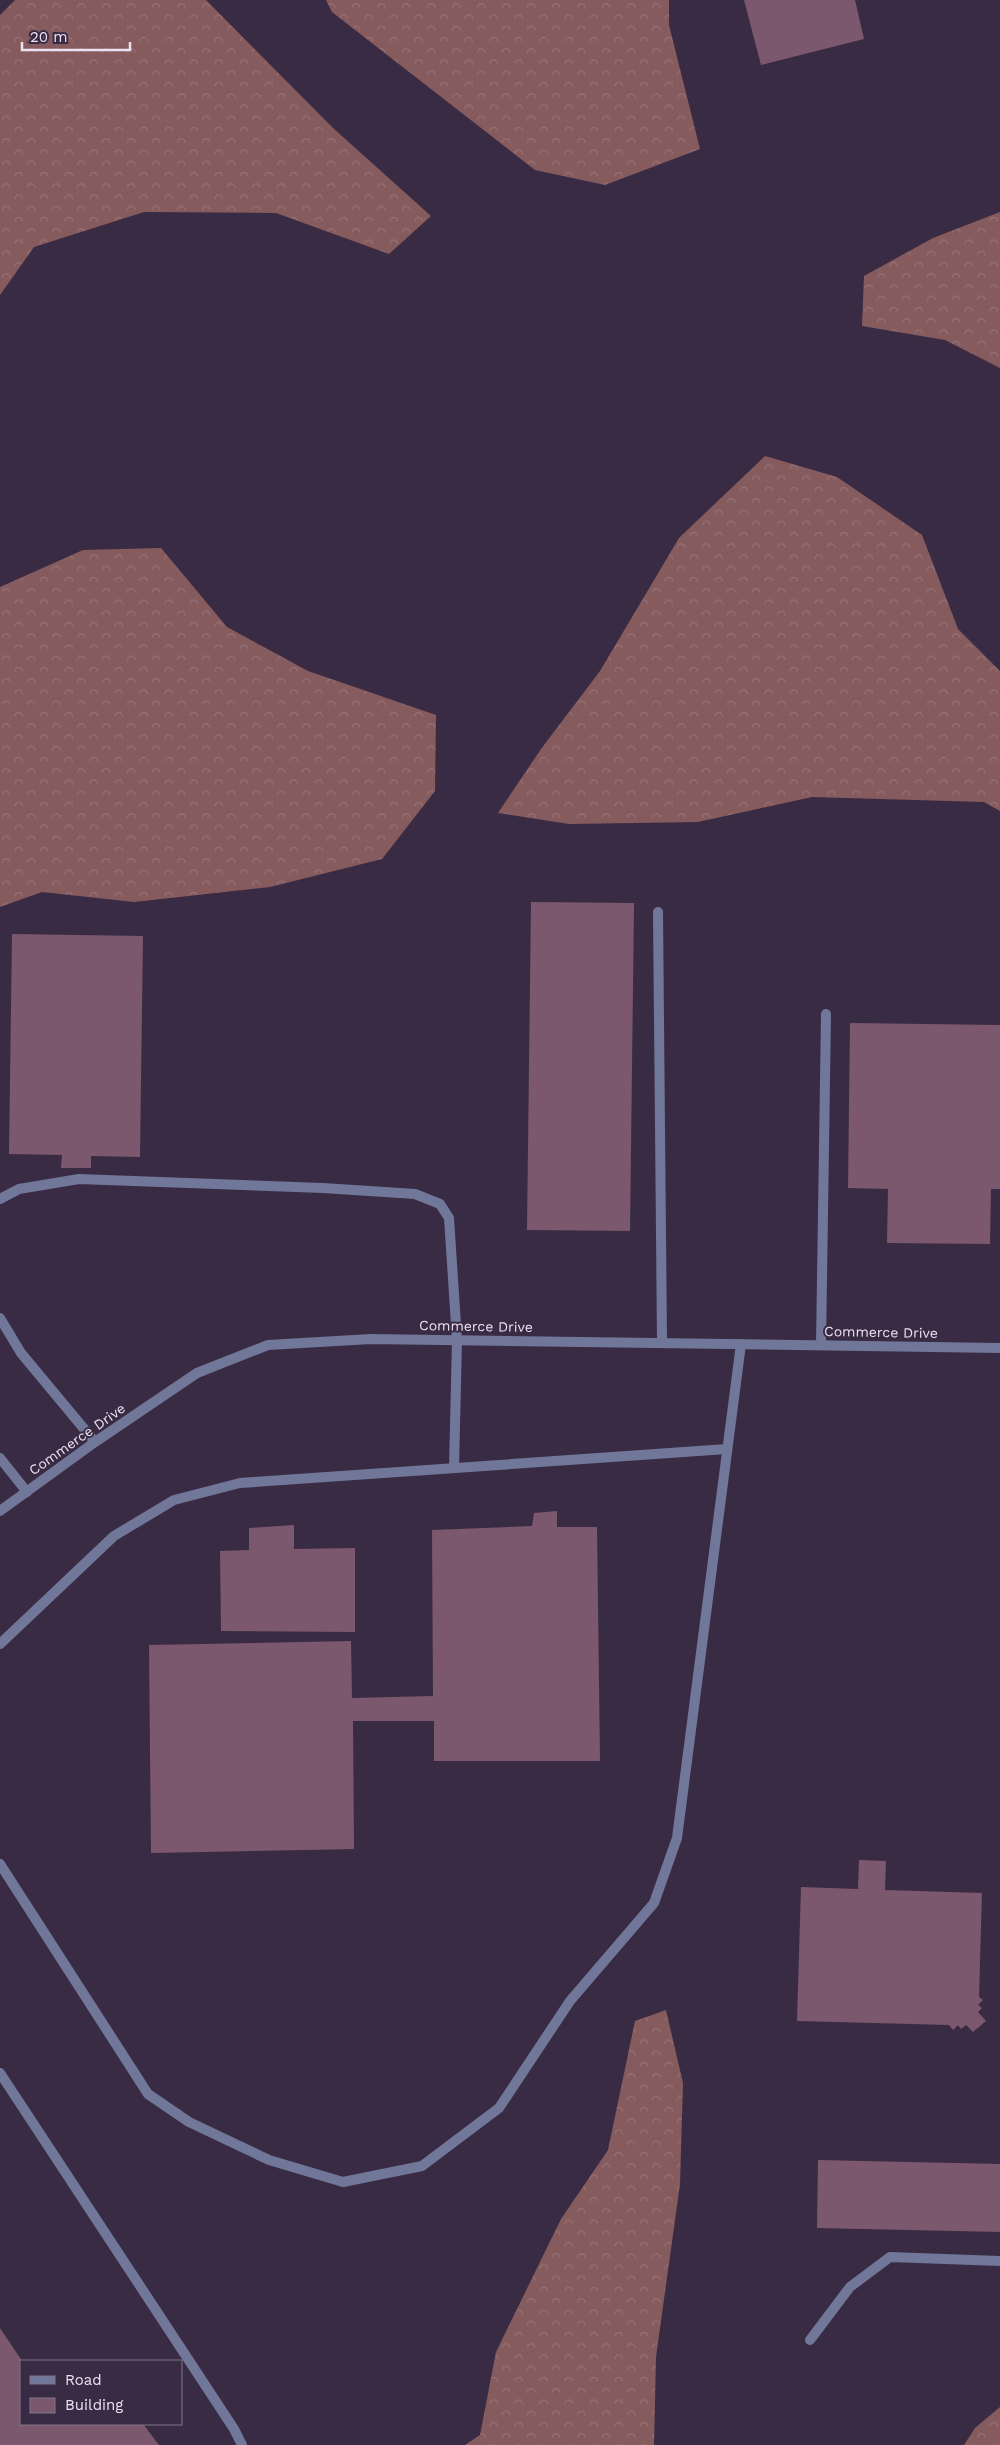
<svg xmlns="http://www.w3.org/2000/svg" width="1000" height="2445" font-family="'Work Sans',sans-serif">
	<defs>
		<pattern id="forest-crowns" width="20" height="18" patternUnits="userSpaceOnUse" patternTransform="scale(1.25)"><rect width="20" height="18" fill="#865b5e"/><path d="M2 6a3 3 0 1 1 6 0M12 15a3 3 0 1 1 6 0" fill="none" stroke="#977276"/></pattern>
	</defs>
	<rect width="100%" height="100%" fill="#3a2b44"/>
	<g fill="url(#forest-crowns)">
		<path d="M15 0H206L333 128 431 216 389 254 276 213 144 212 34 247 0 295V15Z"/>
		<path d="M326 0H669V25L700 149 605 185 535 170 332 12Z"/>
		<path d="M1000 212V368L945 340 862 326 864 276 933 238Z"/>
		<path d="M765 456 837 477 922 535 958 629 1000 671V811L984 802 812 797 698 822 569 824 498 813 541 749 600 671 679 538Z"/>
		<path d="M161 548 227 627 308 671 436 715 435 791 382 859 270 887 134 902 42 892 0 907V587L83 550Z"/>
		<path d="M666 2010 683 2083 680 2184 656 2357 654 2445H465L480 2435 496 2352 561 2219 608 2150 635 2021Z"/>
		<path d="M1000 2407V2445H964L975 2428Z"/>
	</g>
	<g fill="#7b586d">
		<path d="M744 0H855L864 39 761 65Z"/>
		<path d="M531 902 634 903 630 1231 527 1230Z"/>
		<path d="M12 934 143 936 140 1157 91 1156V1168H61L62 1155 9 1154Z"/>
		<path d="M850 1023 1000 1025V1189H991L990 1244 887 1243 888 1189 848 1188Z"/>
		<path d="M557 1511V1527H597L600 1761H434V1721H353L354 1849 151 1853 149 1645 351 1641 352 1698 433 1696 432 1530 532 1526 534 1513Z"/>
		<path d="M294 1525V1549L355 1548V1632L221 1631 220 1551 249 1550V1528Z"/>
		<path d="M859 1860 886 1861 885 1890 982 1893 979 1997 983 2000 978 2005 982 2008 978 2012 986 2021 973 2032 966 2025 961 2029 958 2025 953 2030 949 2025 797 2021 801 1887 858 1889Z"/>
		<path d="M818 2160 1000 2164V2232L817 2228Z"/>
		<path d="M0 2328 22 2361 21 2424H143L159 2445H0Z"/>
	</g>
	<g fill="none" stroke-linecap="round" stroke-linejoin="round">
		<g stroke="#717798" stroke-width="10">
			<path d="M658 912 662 1343"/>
			<path d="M0 1199 19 1189 79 1179 323 1188 415 1194 440 1204 449 1218 457 1340 454 1468"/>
			<path d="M0 1318 21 1353 95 1442"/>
			<path d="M821 1345 826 1014"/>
			<path d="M0 1458 27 1492"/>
			<path d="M0 1644 114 1536 174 1500 240 1483 727 1449"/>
			<path d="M0 1864 148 2094 189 2122 269 2160 343 2182 422 2166 499 2108 570 2001 654 1903 677 1838 741 1344"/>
			<path d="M0 2073 234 2429 242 2445"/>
			<path d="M810 2340 850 2287 890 2257 1000 2261"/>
		</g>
		<path stroke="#717798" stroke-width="10" d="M0 1511 95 1442 197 1373 268 1345 371 1339 1000 1348"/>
	</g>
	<g text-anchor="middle" stroke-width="4" stroke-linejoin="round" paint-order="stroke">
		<g font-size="14" fill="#eae2f2" stroke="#3a2b44">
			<text transform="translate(476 1326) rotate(1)" y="5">Commerce Drive</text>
			<text transform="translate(881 1332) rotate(1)" y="5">Commerce Drive</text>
			<text transform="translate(77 1439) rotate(-35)" y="5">Commerce Drive</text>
		</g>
	</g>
	<rect x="20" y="2360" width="162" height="65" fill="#3a2b44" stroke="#80748a"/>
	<rect x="30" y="2376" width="25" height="8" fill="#717798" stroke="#80748a"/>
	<text x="65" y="2385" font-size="15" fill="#eae2f2">Road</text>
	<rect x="30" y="2398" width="25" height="15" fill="#7b586d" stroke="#80748a"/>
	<text x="65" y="2410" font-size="15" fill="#eae2f2">Building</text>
	<path d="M22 42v8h108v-8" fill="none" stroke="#eae2f2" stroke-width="2.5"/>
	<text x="30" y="42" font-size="15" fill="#eae2f2" stroke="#3a2b44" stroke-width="4" paint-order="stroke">20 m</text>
</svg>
